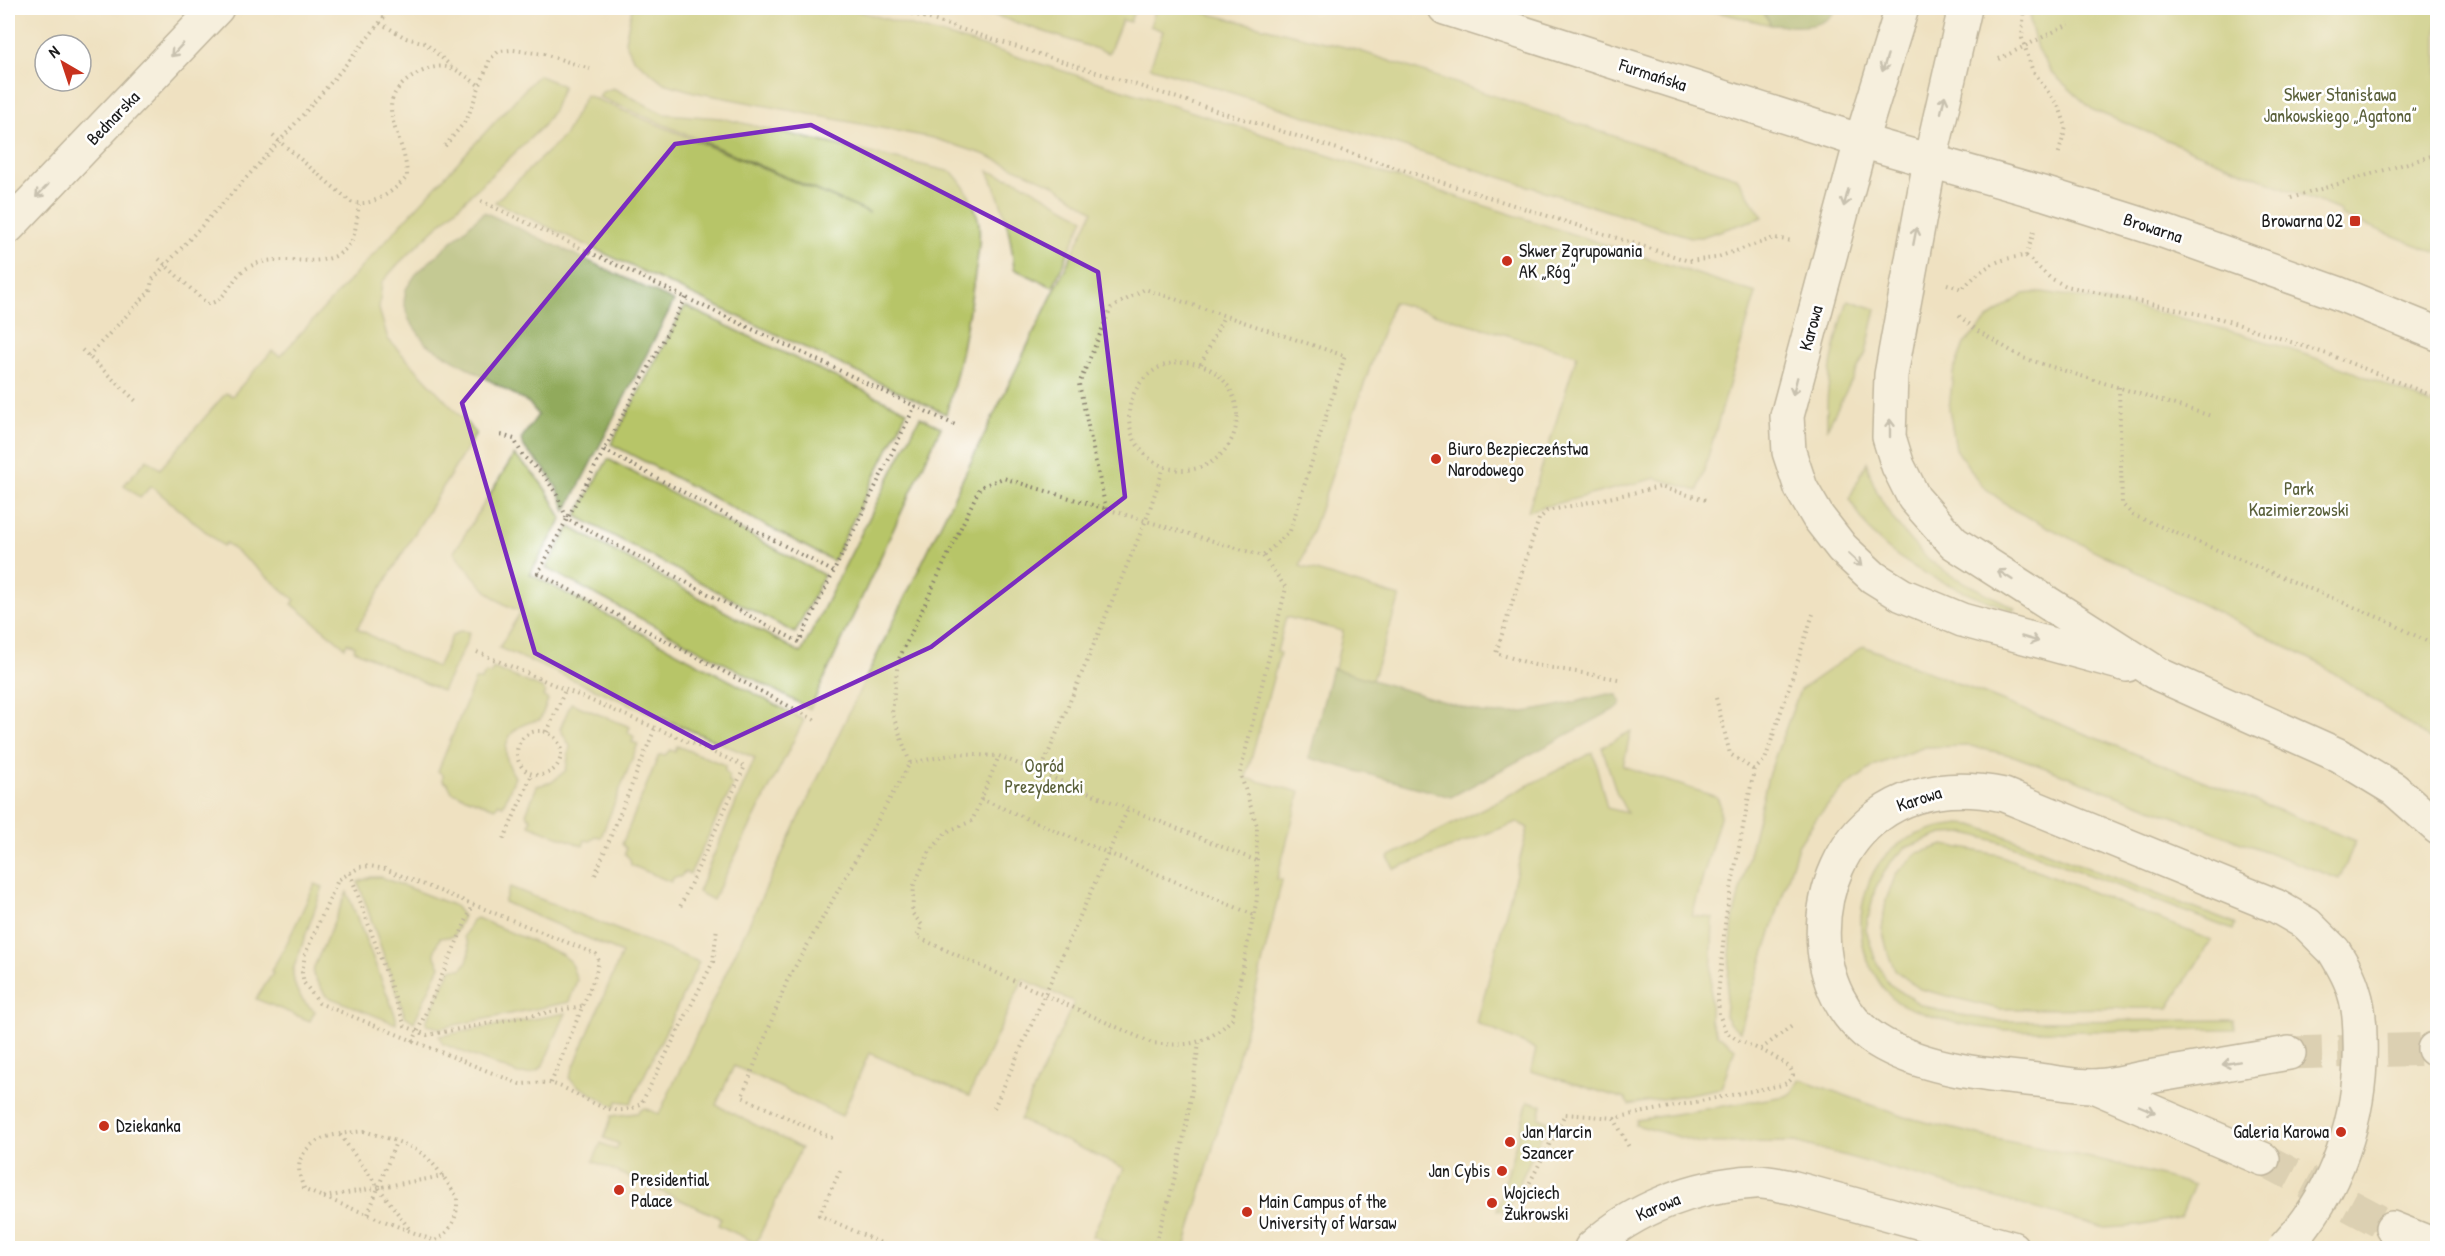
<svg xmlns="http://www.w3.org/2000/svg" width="2445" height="1256" font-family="'Patrick Hand',sans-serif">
	<rect width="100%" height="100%" fill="#fff"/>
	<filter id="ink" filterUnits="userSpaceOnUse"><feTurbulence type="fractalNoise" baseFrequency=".0167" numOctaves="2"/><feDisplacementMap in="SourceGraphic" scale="12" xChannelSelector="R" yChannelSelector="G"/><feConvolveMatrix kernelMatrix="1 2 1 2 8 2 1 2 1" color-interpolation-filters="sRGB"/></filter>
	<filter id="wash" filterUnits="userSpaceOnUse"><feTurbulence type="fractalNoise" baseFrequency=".008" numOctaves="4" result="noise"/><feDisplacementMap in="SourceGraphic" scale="24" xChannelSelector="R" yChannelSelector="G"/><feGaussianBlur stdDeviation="1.35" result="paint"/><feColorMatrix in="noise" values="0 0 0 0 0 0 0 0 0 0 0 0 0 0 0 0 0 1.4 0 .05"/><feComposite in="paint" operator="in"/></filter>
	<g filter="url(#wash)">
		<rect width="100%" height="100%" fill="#efe1c1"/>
		<g fill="#b7c567" stroke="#6a7042" stroke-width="1.5">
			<path d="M632 8H847L980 45 1146 97 1756 293 1698 491 1656 478 1528 511 1577 355 1393 302 1300 566 1400 597 1372 680 1335 669 1343 631 1286 617 1277 652 1280 653 1246 778 1300 792 1277 879 1282 880 1249 1019 1185 1248H1111L1112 1245 1092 1236 1124 1168 1020 1120 1074 1002 1023 979 969 1096 869 1053 842 1116 734 1066 716 1105 801 1148 756 1243 718 1225 721 1218 593 1161 601 1143 616 1150 619 1144 604 1138 612 1116 637 1113 644 1108 659 1114 844 723 1093 211 1054 185 983 154 933 138 694 92 664 83 633 58 625 41Z"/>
			<path d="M972 8H1135L1130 22 1122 20 1109 53Z"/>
			<path d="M1156 8H1185L1357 50 1736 177 1763 217 1701 237H1690L1150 67 1163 31 1150 26Z"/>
			<path d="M1701 8H1761L1771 25Z"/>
			<path d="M2031 8H2437V253L2340 215 2341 211 2093 110 2052 73 2037 49 2030 22Z"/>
			<path d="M538 75 563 86 553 111 543 126 399 263 382 282 379 309 388 339 476 433 357 628 395 649 437 667 452 636 460 631 469 632 467 642 442 691 354 650 355 646 347 643 345 647 292 604 295 600 226 543 223 546 151 486 140 498 124 485 147 459 160 469 226 393 232 396 272 351 280 356Z"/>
			<path d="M613 88 664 114 721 118 952 172C965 186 976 205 979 224 981 247 975 271 972 293 965 334 958 374 946 414L495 202 564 136 586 95 870 213 599 97 602 92Z"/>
			<path d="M988 171 1018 181 1084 218 1053 287 1014 269C1011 231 1003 205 988 171Z"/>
			<path d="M2042 292C2178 310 2312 350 2437 407V744L2322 665 2014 510 1981 485 1956 449 1949 409 1953 373 1964 344 1990 317 2024 294Z"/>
			<path d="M1848 300 1876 309 1866 353 1827 428C1825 383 1834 343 1848 300Z"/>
			<path d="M685 306 907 411 833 561 611 444Z"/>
			<path d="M920 417 941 427 810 709 546 568 570 527 801 653Z"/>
			<path d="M514 455C538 476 548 490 562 519L530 574 804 720 713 900 698 892 755 758 499 648 521 611C489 602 474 576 454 552Z"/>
			<path d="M608 459 824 575 795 633 576 516Z"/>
			<path d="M1867 462C1874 501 1914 553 1948 573 1969 586 1993 596 2015 608L2013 611C1965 591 1912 575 1875 537 1865 526 1857 511 1849 499Z"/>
			<path d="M1863 646 2356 841 2339 879 2014 756 1970 746 1925 747 1876 765 1845 787 1817 817 1798 846 1740 1031 1730 1024 1725 1016 1733 919 1769 773 1800 690Z"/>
			<path d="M493 668 542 688 545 692 543 696 548 700 540 720C506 725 497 749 515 777L503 806 499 803 495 808 452 792 448 784 443 781V775L438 771 475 680H481L486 673 491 674Z"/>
			<path d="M571 703 630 727 628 732 634 737 632 742 638 744 601 837 595 836 590 841 585 840 583 846 529 825 531 819 526 814 537 786 552 782 566 770 570 746 560 729Z"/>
			<path d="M1631 731 1623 766 1717 797 1720 804V817L1692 916 1713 918 1710 1019 1717 1034 1735 1048 1721 1088 1629 1105 1625 1099 1531 1071 1536 1049 1477 1023 1528 828 1517 822 1394 869 1388 857 1593 752 1607 808 1627 813 1617 794 1602 747Z"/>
			<path d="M677 746 725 765V771L729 776 728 781 733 785 690 874 685 872 680 877H674L671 882 631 865 630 859 625 854 626 848 622 844 659 755H665L670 750 675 752Z"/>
			<path d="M1960 824 1973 825 2010 838 2235 924 2233 930 2007 844 1966 833 1943 834 1905 848 1889 864 1875 889 1866 929 1875 959 1889 984 1918 1003 1943 1012 1997 1021 2234 1020 2235 1029C2192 1029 2148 1030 2104 1031 2042 1031 1978 1035 1920 1012 1911 1009 1899 1004 1892 998 1883 990 1877 979 1871 968 1858 943 1858 913 1868 885 1882 844 1921 828 1960 824Z"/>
			<path d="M1944 845 1999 855 2211 940 2169 1008 1999 1009 1920 989 1896 971 1889 957 1882 929 1886 900 1896 874 1918 853Z"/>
			<path d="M371 877H381L455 906 463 916 454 936 440 938C434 949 432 955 440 966L414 1022 405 1016 358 882Z"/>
			<path d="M315 884 323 887 293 970C293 988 300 1001 315 1011L310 1021 256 999 273 973 271 971 285 947Z"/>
			<path d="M510 887 699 962 631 1103 617 1101 615 1107 578 1086 569 1078 622 953 504 902Z"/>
			<path d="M347 892 396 1017V1024L326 996 313 975 314 967Z"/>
			<path d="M477 918 561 954 570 961 577 980 569 1002 440 1028 427 1025 426 1022 451 969H461C470 961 472 947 464 937L472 920Z"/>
			<path d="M566 1013 542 1067C534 1074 528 1075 518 1074L443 1044 439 1036Z"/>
			<path d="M1800 1079 1905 1117 1991 1138 2106 1161 2194 1185 2181 1217 2139 1226 2105 1228 1795 1142 1700 1143 1636 1125 1637 1120 1786 1096 1792 1092Z"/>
			<path d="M1528 1101 1542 1105 1539 1118 1548 1122 1506 1212 1497 1210Z"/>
		</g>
		<g fill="#91aa5c" stroke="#56633c" stroke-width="1.5">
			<path d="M1761 8H1837C1824 32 1794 26 1771 25Z"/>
			<path d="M484 212 674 301 566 511C561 493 553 479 541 465 533 456 524 451 521 439L538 415 529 403 426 344 409 320 404 302 406 289 416 274Z"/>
			<path d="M1332 668 1482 713C1524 717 1567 703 1608 694L1617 695 1621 702 1619 707 1451 797 1309 758Z"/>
		</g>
	</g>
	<g filter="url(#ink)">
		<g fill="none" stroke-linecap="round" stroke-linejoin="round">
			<g stroke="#c5baa0" stroke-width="33" stroke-dasharray="33 16" stroke-linecap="butt">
				<path d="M2289 1053 2434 1049"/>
				<path d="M2263 1159 2392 1228"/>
			</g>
			<defs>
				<g id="minor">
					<path d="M1445 8 1861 141 2046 194 2163 231 2337 293 2438 334"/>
					<path d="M1902 8 1861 141 1787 416 1789 452 1801 488 1818 517 1842 548 1873 577 1902 595 1962 620 2127 665"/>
					<path d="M1965 8 1930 161 1891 375 1889 437 1898 466 1914 498 1954 543 2160 675 2338 755 2394 789 2438 828"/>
					<path d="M8 227 217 8"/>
					<path d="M2434 1049 2438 1048"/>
					<path d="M2289 1053C2244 1061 2199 1068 2154 1076 2134 1079 2112 1086 2092 1086 2074 1086 2055 1082 2038 1080 1986 1075 1930 1070 1884 1045 1801 1000 1807 867 1878 816 1916 788 1960 786 2004 795L2276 906 2307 924 2334 951"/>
					<path d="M2093 1086 2263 1159"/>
					<path d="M2392 1228 2427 1242 2438 1243"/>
					<path d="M1591 1248C1634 1208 1696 1185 1754 1182 1766 1181 1779 1185 1791 1187L2012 1248"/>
				</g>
			</defs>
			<use href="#minor" stroke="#867e6e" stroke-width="36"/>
			<g stroke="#867e6e" stroke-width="4" stroke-dasharray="1.5 4.5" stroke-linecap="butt">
				<path d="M895 8 1689 261 1715 258 1774 238 1793 241"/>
				<path d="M2024 8 2022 38 2032 69 2060 109 2066 127 2058 156"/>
				<path d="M380 23 406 38 425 43 451 66"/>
				<path d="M1999 59 2069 24"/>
				<path d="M273 136 351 202C372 208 394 191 407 177 407 132 363 101 421 72 448 59 458 71 480 86"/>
				<path d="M445 146 467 119 490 59 499 51 513 50 544 54 590 69"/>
				<path d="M2291 198 2438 154"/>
				<path d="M481 201 955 425"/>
				<path d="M2026 256 2034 232"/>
				<path d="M159 259 204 301 207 304C226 302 231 279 244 270 278 246 324 277 349 245 356 236 357 216 359 205"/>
				<path d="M1947 284 1962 289C1983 267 1997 258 2026 256L2050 278 2066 286 2222 319 2330 355 2438 398"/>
				<path d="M686 298 538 573 815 720"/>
				<path d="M1959 316 1978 331 2023 358 2211 416"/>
				<path d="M82 350 136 401"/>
				<path d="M88 356 150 291 152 280C233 191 318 104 391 8"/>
				<circle cx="1183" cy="416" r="54"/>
				<path d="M1201 364 1224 316"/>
				<path d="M2119 387 2122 504 2133 515 2385 620 2438 647"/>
				<path d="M501 435 514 439 523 456 544 475 557 495 567 519 799 642 915 406"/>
				<path d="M604 450 834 572"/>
				<path d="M1106 509 1079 384 1111 308 1145 289 1345 356 1290 531 1263 556"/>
				<path d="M477 652 745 766 679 909"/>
				<path d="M1618 679 1535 665 1496 653 1539 519 1547 511 1660 487 1706 500"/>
				<path d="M1716 698 1730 754 1754 770"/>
				<circle cx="539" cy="753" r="22"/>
				<path d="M547 732 565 690"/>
				<path d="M910 763 955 754 999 756 1257 861"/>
				<path d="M1040 773 1146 520 1164 467"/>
				<path d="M981 799 1254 915"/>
				<path d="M504 839 532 774"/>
				<path d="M350 873 405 1026 427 1035 582 1006"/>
				<path d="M595 875 655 728"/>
				<path d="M413 1042 473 905"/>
				<path d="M1761 1049 1792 1026"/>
				<path d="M551 1083 595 976 599 961 596 954 385 869 370 866 360 867 338 880 305 954 302 973 304 983 319 1003 520 1084C529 1084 544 1081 553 1084 584 1093 608 1123 641 1104L713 962 717 927"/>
				<path d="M994 1108 1128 809"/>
				<path d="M1614 1118 1630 1149"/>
				<path d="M364 1131C382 1137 405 1142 421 1153 436 1164 447 1182 457 1197 458 1218 452 1230 435 1241L305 1190C300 1180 297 1168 301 1158 313 1134 340 1134 364 1131Z"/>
				<path d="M340 1135 410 1230"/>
				<path d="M832 1138 742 1097 787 981 910 763 892 713 898 661 980 487 1003 478 1263 556 1286 588 1240 773 1257 826V899L1232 1019C1207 1045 1186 1047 1152 1043L917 937 922 925 912 913 914 885 929 853 946 832 972 821 999 756"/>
				<path d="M840 1171 819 1215 892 1248"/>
				<path d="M1527 1188 1565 1114 1614 1118 1782 1085C1819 1071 1751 1046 1742 1042 1737 1039 1731 1036 1726 1032L1719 1014 1718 995 1726 915 1754 770 1765 760 1813 614"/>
				<path d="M324 1197 444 1176"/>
				<path d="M368 1214 396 1142"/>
				<path d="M1153 1248C1178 1182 1189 1113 1199 1043"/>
			</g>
			<use href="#minor" stroke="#fff" stroke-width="33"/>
			<defs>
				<path id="minor-bridge" d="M2284 1248C2337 1194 2363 1113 2360 1038 2360 1022 2359 1007 2354 992 2350 977 2342 964 2334 951"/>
			</defs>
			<use href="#minor-bridge" stroke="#867e6e" stroke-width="36" stroke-linecap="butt"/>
			<use href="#minor-bridge" stroke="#fff" stroke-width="33"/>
		</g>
		<defs><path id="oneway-shaft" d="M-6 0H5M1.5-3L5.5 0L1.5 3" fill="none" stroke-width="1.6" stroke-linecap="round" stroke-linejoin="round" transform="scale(1.5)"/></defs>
		<g stroke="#999">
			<use href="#oneway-shaft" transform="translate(177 50) rotate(133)"/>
			<use href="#oneway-shaft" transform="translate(1885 63) rotate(107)"/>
			<use href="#oneway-shaft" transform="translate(1943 104) rotate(-77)"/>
			<use href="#oneway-shaft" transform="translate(42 191) rotate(134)"/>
			<use href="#oneway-shaft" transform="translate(1846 198) rotate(105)"/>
			<use href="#oneway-shaft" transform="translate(1915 236) rotate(-79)"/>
			<use href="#oneway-shaft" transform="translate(1795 386) rotate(105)"/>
			<use href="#oneway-shaft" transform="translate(1890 428) rotate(-90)"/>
			<use href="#oneway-shaft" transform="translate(1855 560) rotate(42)"/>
			<use href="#oneway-shaft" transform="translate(2005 575) rotate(-147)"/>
			<use href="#oneway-shaft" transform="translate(2030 639) rotate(16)"/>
			<use href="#oneway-shaft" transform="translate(2231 1063) rotate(170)"/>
			<use href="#oneway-shaft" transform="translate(2147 1109) rotate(23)"/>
		</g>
	</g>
	<path d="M0 0H2445V1256H0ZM811 125 1098 272 1125 497 931 647 713 748 535 653 462 403 675 144Z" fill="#efe1c1" fill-opacity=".55" fill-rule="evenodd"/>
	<path fill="none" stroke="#7b2cbf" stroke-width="4.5" stroke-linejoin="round" d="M811 125 1098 272 1125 497 931 647 713 748 535 653 462 403 675 144Z"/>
	<g fill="#c8321e" stroke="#fff" stroke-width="2">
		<rect x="2349" y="215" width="12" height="12" rx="3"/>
		<circle cx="1507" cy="261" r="6"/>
		<circle cx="1436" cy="459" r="6"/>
		<circle cx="104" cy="1126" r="6"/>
		<circle cx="2341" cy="1132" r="6"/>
		<circle cx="1510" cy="1142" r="6"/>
		<circle cx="1502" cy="1171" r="6"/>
		<circle cx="619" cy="1190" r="6"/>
		<circle cx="1492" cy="1203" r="6"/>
		<circle cx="1247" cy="1212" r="6"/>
	</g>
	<g text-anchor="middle" stroke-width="5" stroke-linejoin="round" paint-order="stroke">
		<g font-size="18" fill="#1c1c1c" stroke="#fff">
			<text transform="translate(1653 75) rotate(18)" y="6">Furmańska</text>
			<text transform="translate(113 118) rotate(-46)" y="6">Bednarska</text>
			<text transform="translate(2153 228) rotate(18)" y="6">Browarna</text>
			<text transform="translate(1811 328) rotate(-75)" y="6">Karowa</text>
			<text transform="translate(1919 799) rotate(-18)" y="6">Karowa</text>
			<text transform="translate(1658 1207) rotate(-23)" y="6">Karowa</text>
		</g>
		<g font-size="18" fill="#5a603a" stroke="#fff">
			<text x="2340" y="101">Skwer Stanisława<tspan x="2340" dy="21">Jankowskiego „Agatona”</tspan></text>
			<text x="2299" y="495">Park<tspan x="2299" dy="21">Kazimierzowski</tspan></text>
			<text x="1044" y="772">Ogród<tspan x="1044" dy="21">Prezydencki</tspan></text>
		</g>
		<g font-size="18" fill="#1c1c1c" stroke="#fff" text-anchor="start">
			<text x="2343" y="227" text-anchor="end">Browarna 02</text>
			<text x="1519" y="257">Skwer Zgrupowania<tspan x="1519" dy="21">AK „Róg”</tspan></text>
			<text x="1448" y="455">Biuro Bezpieczeństwa<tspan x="1448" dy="21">Narodowego</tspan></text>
			<text x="116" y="1132">Dziekanka</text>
			<text x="1522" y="1138">Jan Marcin<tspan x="1522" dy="21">Szancer</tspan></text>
			<text x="2329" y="1138" text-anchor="end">Galeria Karowa</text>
			<text x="1490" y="1177" text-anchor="end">Jan Cybis</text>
			<text x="631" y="1186">Presidential<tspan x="631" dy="21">Palace</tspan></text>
			<text x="1504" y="1199">Wojciech<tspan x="1504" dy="21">Żukrowski</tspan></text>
			<text x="1259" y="1208">Main Campus of the<tspan x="1259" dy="21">University of Warsaw</tspan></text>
		</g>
	</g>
	<rect width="2445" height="1256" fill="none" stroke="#fff" stroke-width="30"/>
	<g transform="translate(63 63) rotate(321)"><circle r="28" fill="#ffffff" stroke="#a4a4a4" stroke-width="1.5"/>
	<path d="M0-4.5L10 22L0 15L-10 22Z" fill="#c8321e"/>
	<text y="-9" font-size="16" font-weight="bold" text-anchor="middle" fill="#1c1c1c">N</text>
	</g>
</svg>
